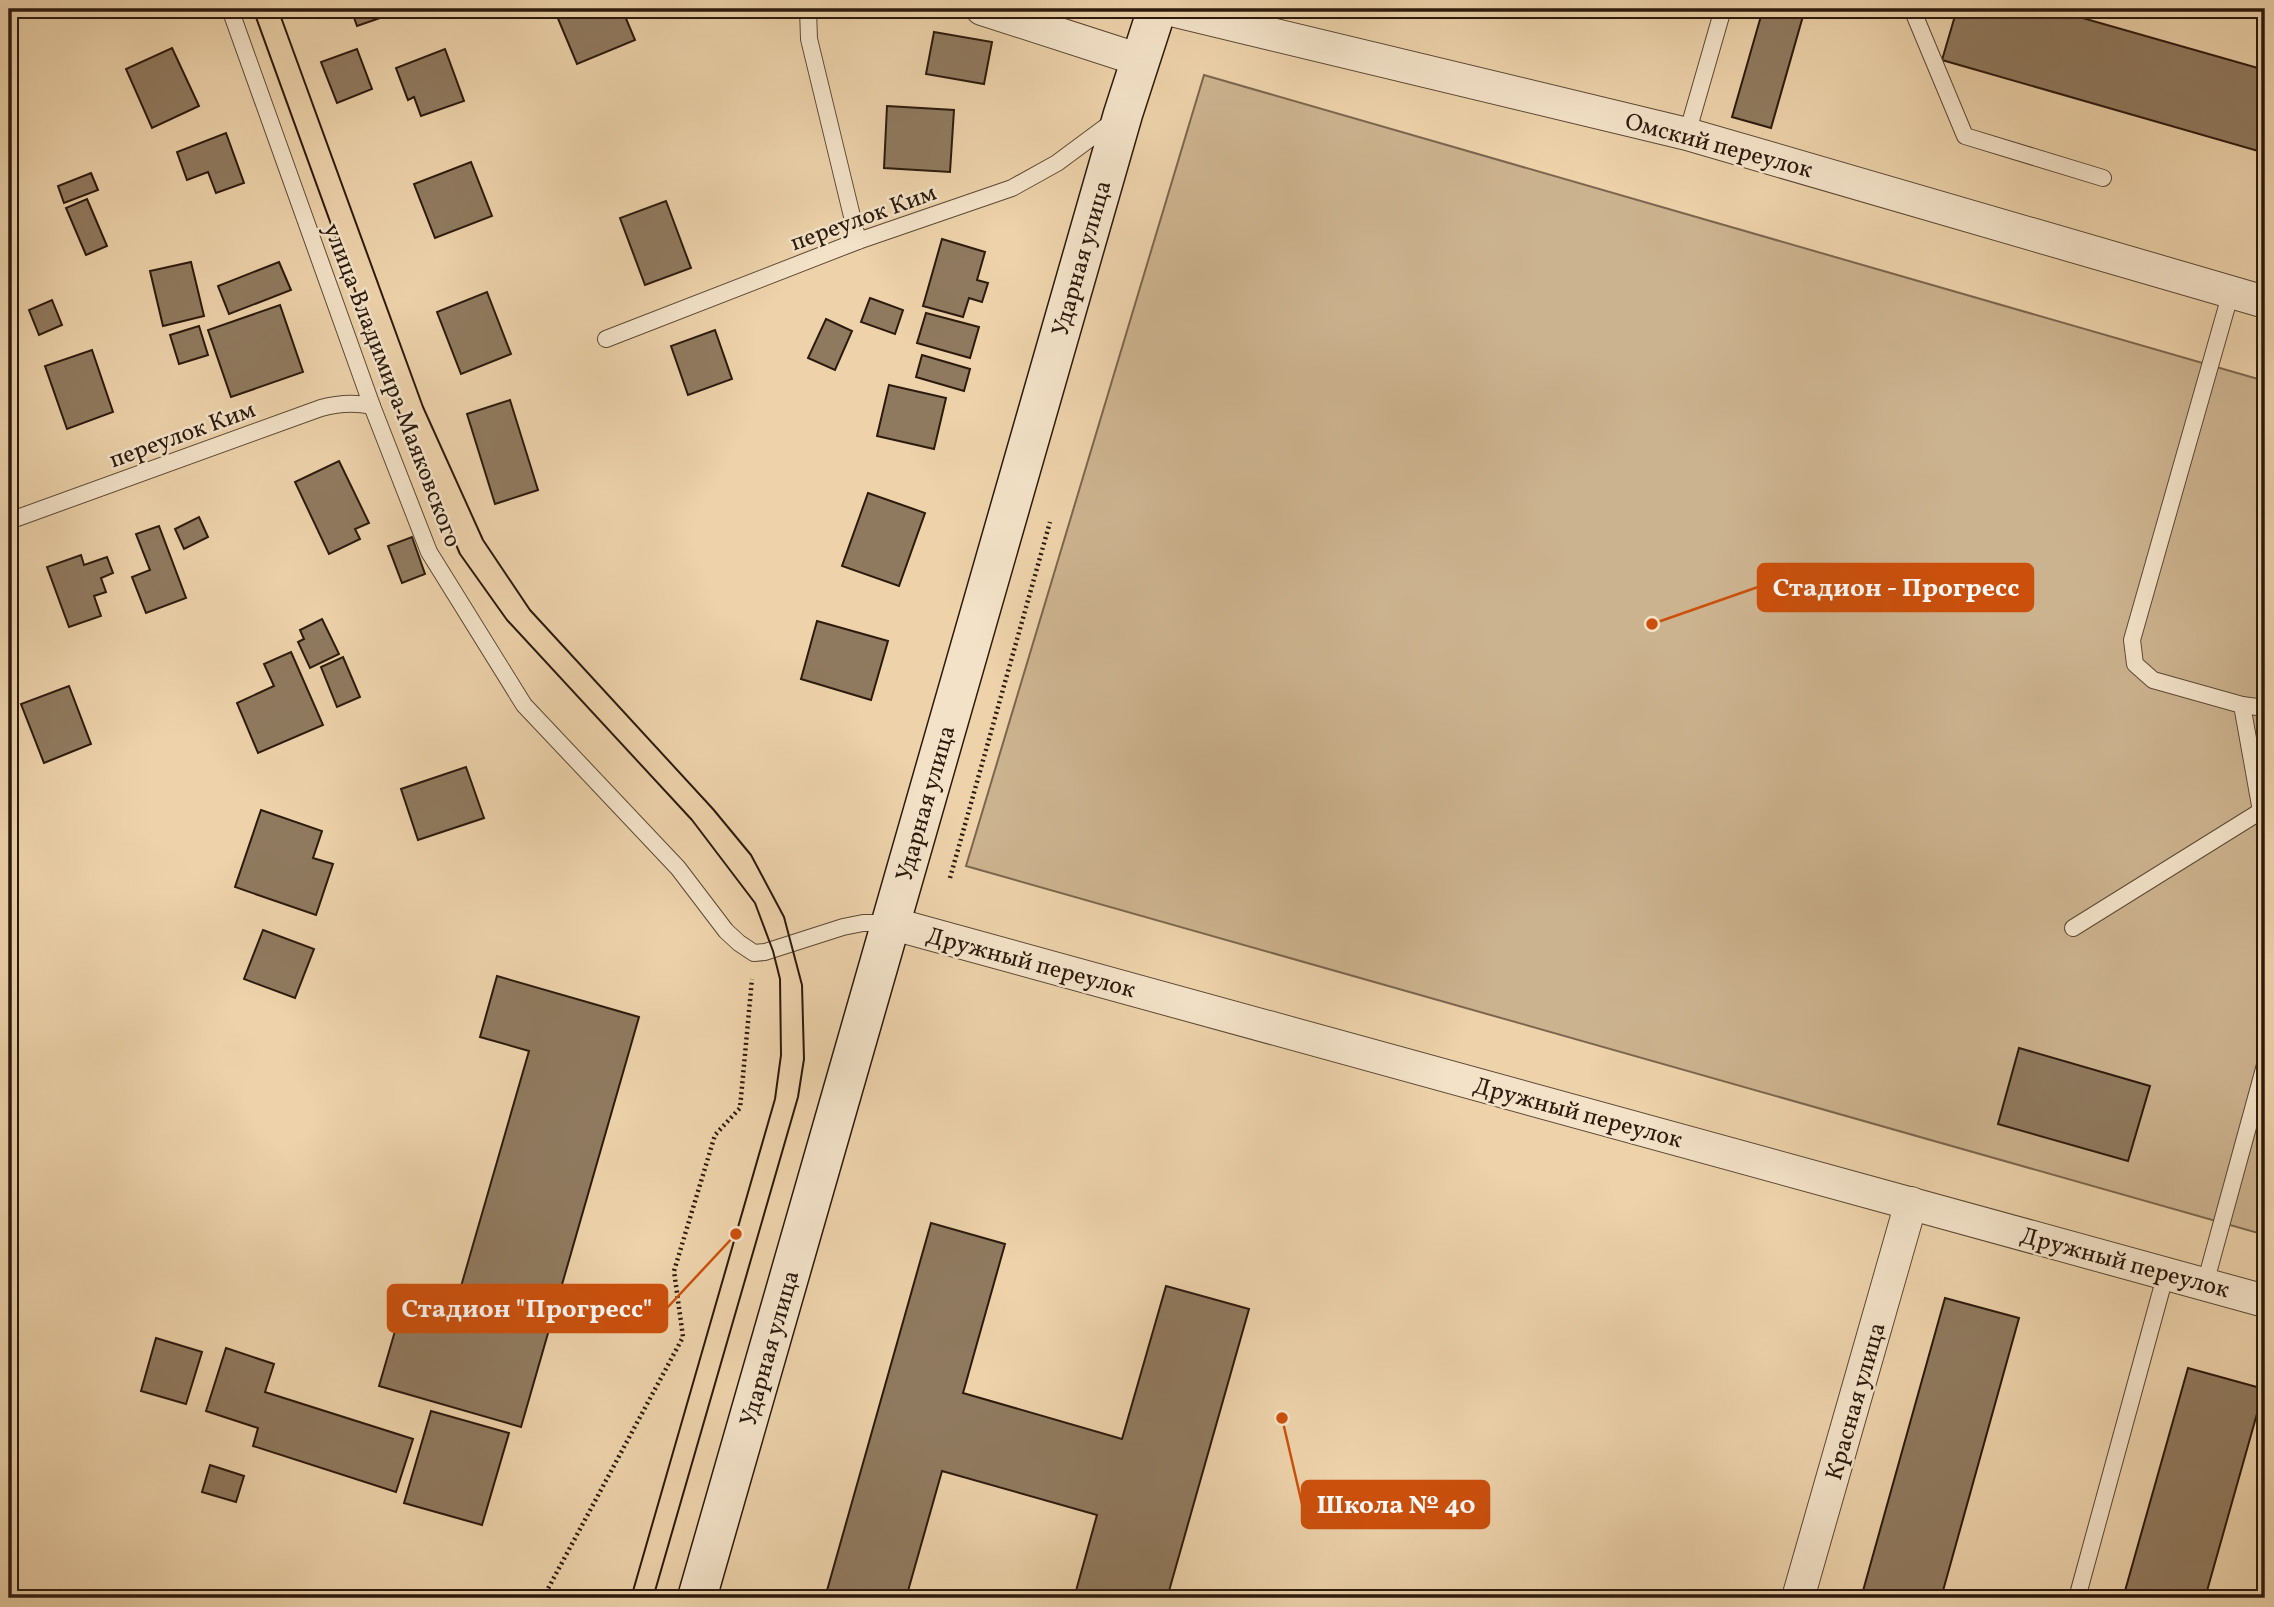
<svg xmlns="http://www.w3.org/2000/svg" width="2274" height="1607" font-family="Vollkorn,serif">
	<rect width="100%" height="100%" fill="#edd2aa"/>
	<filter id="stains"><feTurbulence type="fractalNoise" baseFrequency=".00286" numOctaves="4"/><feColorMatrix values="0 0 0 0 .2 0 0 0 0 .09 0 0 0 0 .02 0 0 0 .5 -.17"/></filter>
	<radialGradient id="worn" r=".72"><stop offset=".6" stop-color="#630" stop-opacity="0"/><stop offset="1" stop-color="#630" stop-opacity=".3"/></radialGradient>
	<path fill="#ccb38f" stroke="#7c664e" stroke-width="2" d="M1204 75 2265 381V1235L966 866Z"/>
	<g fill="#907a5f" stroke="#2c1a0d" stroke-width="2">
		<path d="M351 9H406L357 26Z"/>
		<path d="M554 9H622L635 40 577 64Z"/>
		<path d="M1763 9H1805L1771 128 1732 117Z"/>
		<path d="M1957 9H2051L2265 70V153L1942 60Z"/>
		<path d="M934 32 992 42 984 84 926 74Z"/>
		<path d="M172 48 199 106 152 128 126 69Z"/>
		<path d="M357 49 372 89 337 103 321 62Z"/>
		<path d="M445 49 464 101 421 116 414 97 408 100 396 68Z"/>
		<path d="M887 106 954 110 950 172 884 168Z"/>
		<path d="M226 133 244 183 216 193 208 172 187 180 177 152Z"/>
		<path d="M471 162 492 216 435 238 414 184Z"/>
		<path d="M91 173 98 190 64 203 58 186Z"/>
		<path d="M87 199 107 246 86 255 66 208Z"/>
		<path d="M666 201 691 268 645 285 620 218Z"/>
		<path d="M942 239 985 252 977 280 988 283 982 302 969 298 963 317 923 306Z"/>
		<path d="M191 262 204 316 163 326 150 271Z"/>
		<path d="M279 262 291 290 229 314 218 286Z"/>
		<path d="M487 292 511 354 461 374 437 312Z"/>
		<path d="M870 298 903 310 895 334 861 322Z"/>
		<path d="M52 300 62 325 39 335 29 310Z"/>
		<path d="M280 305 303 372 231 397 208 330Z"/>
		<path d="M926 313 979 327 970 358 917 343Z"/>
		<path d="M826 319 852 331 835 370 808 358Z"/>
		<path d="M199 326 208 355 179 364 170 335Z"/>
		<path d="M715 330 732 379 688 395 671 346Z"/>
		<path d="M92 350 113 412 67 429 45 366Z"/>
		<path d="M922 355 970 369 964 391 916 377Z"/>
		<path d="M889 385 946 398 934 449 877 436Z"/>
		<path d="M510 400 538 490 495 504 467 414Z"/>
		<path d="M339 461 369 523 355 529 360 539 329 554 295 482Z"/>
		<path d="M868 493 925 513 899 586 842 566Z"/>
		<path d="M199 517 208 537 184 549 175 529Z"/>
		<path d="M159 526 186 598 146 613 132 577 150 570 136 534Z"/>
		<path d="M412 537 425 574 402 583 388 546Z"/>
		<path d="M81 555 84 565 107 557 113 573 101 578 106 592 94 596 101 616 69 627 47 567Z"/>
		<path d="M322 619 339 654 310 668 298 642 304 639 300 630Z"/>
		<path d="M817 621 888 641 871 700 801 679Z"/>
		<path d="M291 652 323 725 258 753 237 703 274 686 264 664Z"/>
		<path d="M343 657 360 697 337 707 321 667Z"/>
		<path d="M69 686 91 744 44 763 21 704Z"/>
		<path d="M466 767 484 818 418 840 401 789Z"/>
		<path d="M261 810 322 831 313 858 333 864 316 915 235 887Z"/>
		<path d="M263 930 314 949 295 998 244 979Z"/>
		<path d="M497 976 639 1017 521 1427 379 1386 402 1307 451 1321 529 1051 480 1037Z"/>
		<path d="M2019 1048 2150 1086 2128 1161 1998 1124Z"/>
		<path d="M931 1223 1005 1244 963 1393 1122 1439 1166 1286 1249 1309 1167 1598H1074L1097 1515 942 1471 906 1598H842L826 1594Z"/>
		<path d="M1945 1298 2019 1318 1941 1598H1861Z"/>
		<path d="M156 1338 202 1352 186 1404 141 1391Z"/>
		<path d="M226 1348 274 1364 265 1392 413 1439 396 1492 253 1446 258 1428 206 1411Z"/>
		<path d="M2188 1368 2264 1389 2205 1598H2123Z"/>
		<path d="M431 1411 509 1433 482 1525 404 1503Z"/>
		<path d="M210 1465 244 1476 236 1502 202 1492Z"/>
	</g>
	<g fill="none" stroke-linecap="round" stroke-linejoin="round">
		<defs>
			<g id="lane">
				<path d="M230 9 372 406 429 552 524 705 678 868 726 931 739 943 754 953 765 952 843 927 863 923H890"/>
				<path d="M808 9 809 39 858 241"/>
				<path d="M1912 9 1965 136 2103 178"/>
				<path d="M1687 134 1723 9"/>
				<path d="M2231 292 2132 640 2135 664 2153 680 2242 705 2261 811 2265 813"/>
				<path d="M606 339 858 241 1012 188 1057 163 1115 120"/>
				<path d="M9 521 321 408C339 403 354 402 372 406"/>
				<path d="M2242 705 2265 708"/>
				<path d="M2073 928 2261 811"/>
				<path d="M2205 1284 2265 1065"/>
				<path d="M2077 1598 2166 1273"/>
			</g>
			<g id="street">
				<path d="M982 9 1140 60"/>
				<path d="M1167 9 1687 134 2265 302"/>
				<path d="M890 923 2265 1301"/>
				<path d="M1798 1598 1911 1203"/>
			</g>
			<path id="secondary" d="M697 1598 1123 114 1157 9"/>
		</defs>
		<use href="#lane" stroke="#5c4834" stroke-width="18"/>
		<use href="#street" stroke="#5c4834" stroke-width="34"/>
		<use href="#secondary" stroke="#2c1a0d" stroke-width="41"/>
		<g stroke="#2c1a0d" stroke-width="4.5" stroke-dasharray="2 3.5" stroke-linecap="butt">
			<path d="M950 878 1050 522"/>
			<path d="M543 1598 683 1337 674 1271 715 1135 740 1108 752 979"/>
		</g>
		<use href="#lane" stroke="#f3e2c8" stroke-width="16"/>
		<use href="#street" stroke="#f3e2c8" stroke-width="32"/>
		<use href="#secondary" stroke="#f3e2c8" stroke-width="38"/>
		<g stroke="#2c1a0d" stroke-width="2">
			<path d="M253 9 399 412 460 554 507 620 692 820 755 903 773 951 780 979 781 1055 775 1099 631 1598"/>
			<path d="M278 9 423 407 483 540 530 610 713 809 751 855 784 917 802 985 804 1059 798 1097 653 1598"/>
		</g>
	</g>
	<g text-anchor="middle" stroke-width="5" stroke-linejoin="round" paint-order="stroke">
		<g font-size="24" fill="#2c1a0d" stroke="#f3e2c8">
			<text transform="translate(1719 145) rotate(15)" y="8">Омский переулок</text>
			<text transform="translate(863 217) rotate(-20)" y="8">переулок Ким</text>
			<text transform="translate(1081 258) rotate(-74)" y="8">Ударная улица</text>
			<text transform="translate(393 385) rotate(69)" y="8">улица Владимира Маяковского</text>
			<text transform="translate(182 434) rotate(-20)" y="8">переулок Ким</text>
			<text transform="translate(925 803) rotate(-74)" y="8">Ударная улица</text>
			<text transform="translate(1031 962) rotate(15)" y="8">Дружный переулок</text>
			<text transform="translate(1578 1112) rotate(15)" y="8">Дружный переулок</text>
			<text transform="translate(2125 1262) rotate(15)" y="8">Дружный переулок</text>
			<text transform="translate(769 1348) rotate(-74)" y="8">Ударная улица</text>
			<text transform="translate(1855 1401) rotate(-74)" y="8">Красная улица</text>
		</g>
	</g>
	<path fill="none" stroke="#cc500c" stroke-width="2.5" d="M1652 624L1758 587M736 1234L667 1308M1282 1418L1302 1504"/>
	<g fill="#cc500c" stroke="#f3e2c8" stroke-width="2.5">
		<circle cx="1652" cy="624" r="7"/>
		<circle cx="736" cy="1234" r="7"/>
		<circle cx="1282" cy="1418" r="7"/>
	</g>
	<g fill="#cc500c" stroke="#cc500c" stroke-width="2.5">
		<rect x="1758" y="564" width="275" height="47" rx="7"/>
		<rect x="388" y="1285" width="279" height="47" rx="7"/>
		<rect x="1302" y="1481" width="187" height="47" rx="7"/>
	</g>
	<g font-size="26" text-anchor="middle" font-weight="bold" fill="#fff">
		<text x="1896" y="596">Стадион - Прогресс</text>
		<text x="527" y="1317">Стадион "Прогресс"</text>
		<text x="1396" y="1513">Школа № 40</text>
	</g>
	<rect width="2274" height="1607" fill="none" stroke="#edd2aa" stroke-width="35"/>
	<rect x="10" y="10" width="2253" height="1586" fill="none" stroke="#2c1a0d" stroke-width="3.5"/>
	<rect x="18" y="18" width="2239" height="1572" fill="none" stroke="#2c1a0d" stroke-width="2"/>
	<rect width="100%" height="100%" filter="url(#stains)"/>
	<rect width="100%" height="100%" fill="url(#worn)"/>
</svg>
